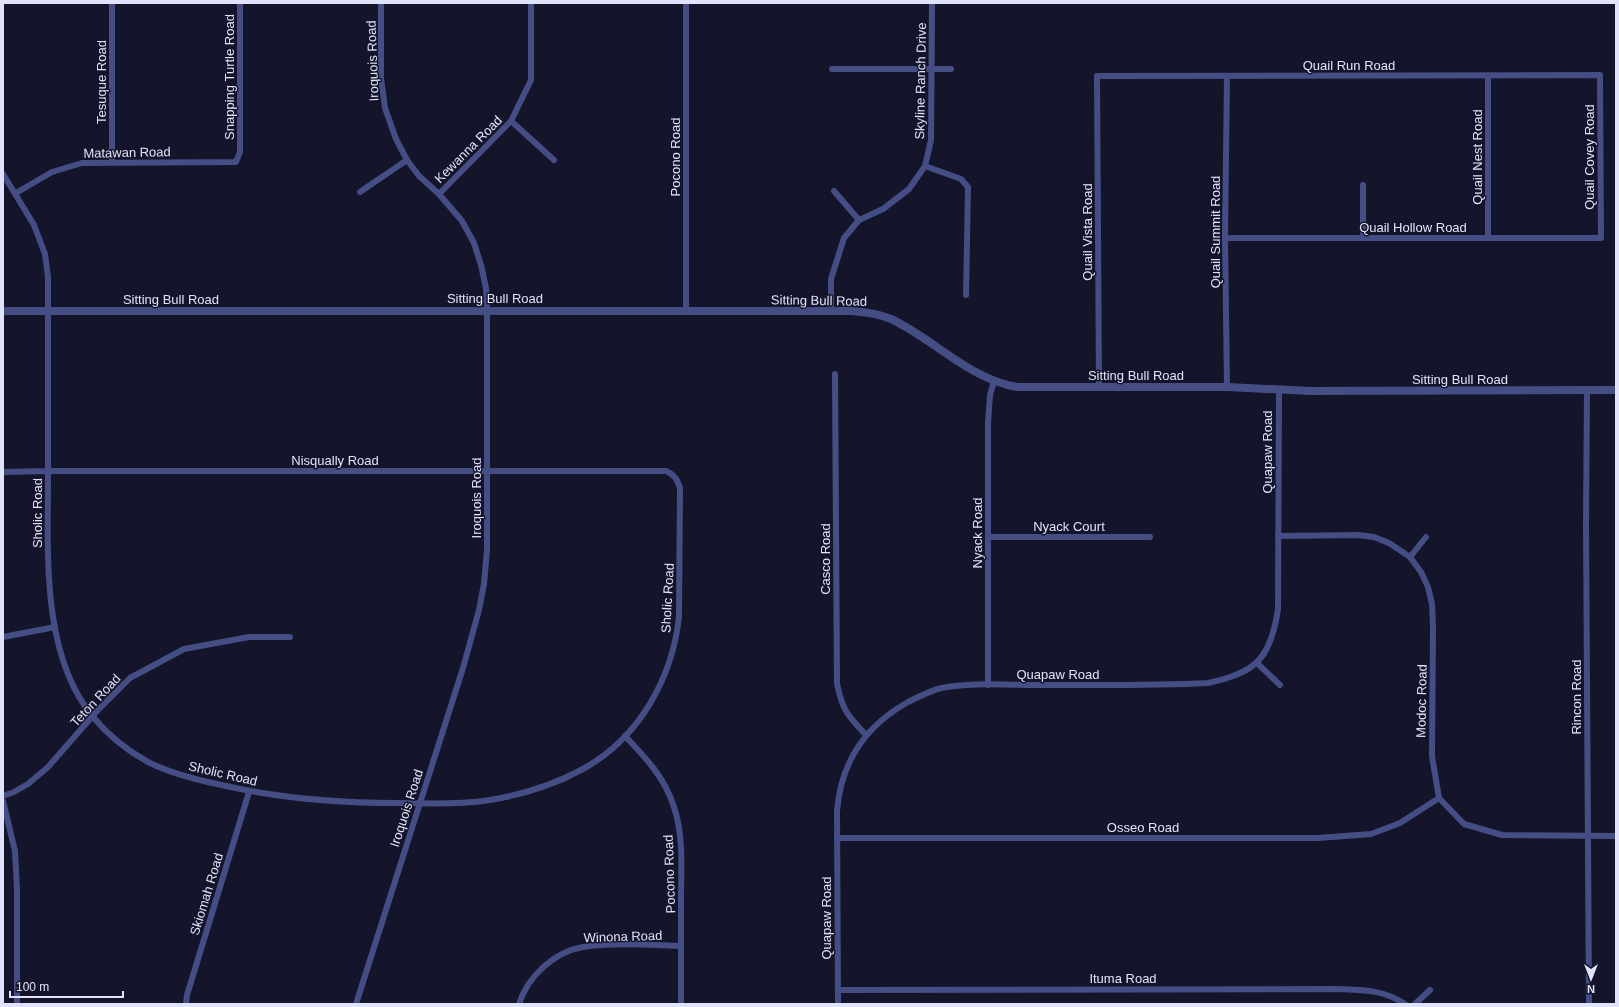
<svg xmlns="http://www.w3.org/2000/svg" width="1619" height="1007" font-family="Helvetica,sans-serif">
	<rect width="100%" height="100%" fill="#14152a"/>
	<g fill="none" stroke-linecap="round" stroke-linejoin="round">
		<g stroke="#454e84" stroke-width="6">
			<path d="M686 3V311"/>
			<path d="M832 69H951"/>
			<path d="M1227 76 1225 238 1227 387"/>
			<path d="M1488 76V237"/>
			<path d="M511 121 554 160"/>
			<path d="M112 162V3"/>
			<path d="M925 166 961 179 968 187 966 295"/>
			<path d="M3 174 34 225 45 254 48 277V477C48 553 41 654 93 717 108 735 128 751 148 762 170 773 193 779 217 784 276 798 336 803 397 803 425 803 455 805 483 801 518 796 552 786 583 769 639 738 672 679 679 617L680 488C677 479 675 475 666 471H48L3 472"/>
			<path d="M834 191 859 220"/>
			<path d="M360 192 407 160"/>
			<path d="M16 193 52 172 82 163 236 162 240 152V3"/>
			<path d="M439 194 511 121 531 80V3"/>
			<path d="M1363 238V185"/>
			<path d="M831 311V279L844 238 859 220 883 209 909 189 925 166 931 140 932 3"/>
			<path d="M835 374 837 683C842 710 848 716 866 735"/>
			<path d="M1099 387 1097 76 1600 75 1601 238H1225"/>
			<path d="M1587 390 1586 524 1589 1004"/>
			<path d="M1278 536 1358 535 1374 537 1389 543 1410 557 1421 572 1428 587 1432 604 1433 626 1432 756 1439 798 1464 824 1502 835 1616 836"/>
			<path d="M989 537H1150"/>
			<path d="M1410 557 1426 537"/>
			<path d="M3 637 55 627"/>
			<path d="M1257 663 1280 685"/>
			<path d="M988 685V423L990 395 994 381"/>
			<path d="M625 736C646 758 665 778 674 807 684 837 681 870 681 901 681 935 681 970 681 1004"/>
			<path d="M3 796 14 792 28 784 48 767 97 711 130 678 184 649 249 637H290"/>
			<path d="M3 801 15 851 17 889V1004"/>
			<path d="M837 838H1318L1371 834 1400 823 1439 798"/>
			<path d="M838 990 1335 989C1360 990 1383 989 1405 1004"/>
			<path d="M186 1004 187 995 249 792"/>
			<path d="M356 1004 463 668 479 610 484 584 487 550V310L486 288 481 265 474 243 462 221 439 194 419 176 407 160 396 139 385 108 381 78V3"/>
			<path d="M519 1004C528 976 554 952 583 947 615 942 649 945 681 946"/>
			<path d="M838 1004 837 811C841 762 865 726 908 702 918 697 930 691 941 688 972 682 1005 685 1035 685 1093 685 1150 686 1208 683 1256 673 1271 658 1278 609L1279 391"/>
			<path d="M1415 1004 1430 990"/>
		</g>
		<path stroke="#454e84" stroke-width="8" d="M3 311H852C865 312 879 314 891 319 934 339 969 379 1017 387H1227L1310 391 1616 390"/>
	</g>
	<g text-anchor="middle" stroke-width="3" stroke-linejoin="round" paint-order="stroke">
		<g font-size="13" fill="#e1e3fc" stroke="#14152a">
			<text transform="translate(372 61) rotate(-92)" y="5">Iroquois Road</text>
			<text x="1349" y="70">Quail Run Road</text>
			<text transform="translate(229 77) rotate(-90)" y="5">Snapping Turtle Road</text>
			<text transform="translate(920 81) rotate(-89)" y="5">Skyline Ranch Drive</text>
			<text transform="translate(101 82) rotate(-90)" y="5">Tesuque Road</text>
			<text transform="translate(468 149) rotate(-45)" y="5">Kewanna Road</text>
			<text transform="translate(127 152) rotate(-1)" y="5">Matawan Road</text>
			<text transform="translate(675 157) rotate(-90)" y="5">Pocono Road</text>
			<text transform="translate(1477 157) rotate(-90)" y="5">Quail Nest Road</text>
			<text transform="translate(1589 157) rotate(-90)" y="5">Quail Covey Road</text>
			<text x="1413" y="232">Quail Hollow Road</text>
			<text transform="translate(1087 232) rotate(-90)" y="5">Quail Vista Road</text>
			<text transform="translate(1215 232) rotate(-90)" y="5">Quail Summit Road</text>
			<text x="495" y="303">Sitting Bull Road</text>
			<text x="171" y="304">Sitting Bull Road</text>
			<text transform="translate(819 300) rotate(1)" y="5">Sitting Bull Road</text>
			<text x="1136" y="380">Sitting Bull Road</text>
			<text x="1460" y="384">Sitting Bull Road</text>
			<text transform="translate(1267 452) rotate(-90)" y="5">Quapaw Road</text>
			<text x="335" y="465">Nisqually Road</text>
			<text transform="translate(476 498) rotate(-90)" y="5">Iroquois Road</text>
			<text transform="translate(37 513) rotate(-90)" y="5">Sholic Road</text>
			<text x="1069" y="531">Nyack Court</text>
			<text transform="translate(977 533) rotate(-90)" y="5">Nyack Road</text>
			<text transform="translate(825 559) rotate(-90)" y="5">Casco Road</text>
			<text transform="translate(667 598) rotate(-87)" y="5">Sholic Road</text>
			<text x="1058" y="679">Quapaw Road</text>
			<text transform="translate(1576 697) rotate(-90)" y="5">Rincon Road</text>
			<text transform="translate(95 700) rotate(-47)" y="5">Teton Road</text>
			<text transform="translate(1421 701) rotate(-89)" y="5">Modoc Road</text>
			<text transform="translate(223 773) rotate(13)" y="5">Sholic Road</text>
			<text transform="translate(406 808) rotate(-72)" y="5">Iroquois Road</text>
			<text x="1143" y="832">Osseo Road</text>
			<text transform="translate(669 874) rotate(-92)" y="5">Pocono Road</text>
			<text transform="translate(206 894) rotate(-73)" y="5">Skiomah Road</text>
			<text transform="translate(826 918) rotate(-90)" y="5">Quapaw Road</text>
			<text transform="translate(623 936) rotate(-2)" y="5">Winona Road</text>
			<text x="1123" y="983">Ituma Road</text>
		</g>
	</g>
	<rect width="1619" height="1007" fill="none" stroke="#e1e3fc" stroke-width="8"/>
	<g transform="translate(1591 979) rotate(180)" stroke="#14152a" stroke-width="3" paint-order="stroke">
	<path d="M0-3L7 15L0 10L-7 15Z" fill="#e1e3fc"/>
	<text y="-6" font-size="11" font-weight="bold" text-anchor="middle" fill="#e1e3fc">N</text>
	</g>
	<path d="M10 991v6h113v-6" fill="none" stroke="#e1e3fc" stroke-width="2"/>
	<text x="16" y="991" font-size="12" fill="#e1e3fc" stroke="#14152a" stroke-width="3" paint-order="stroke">100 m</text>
</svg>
